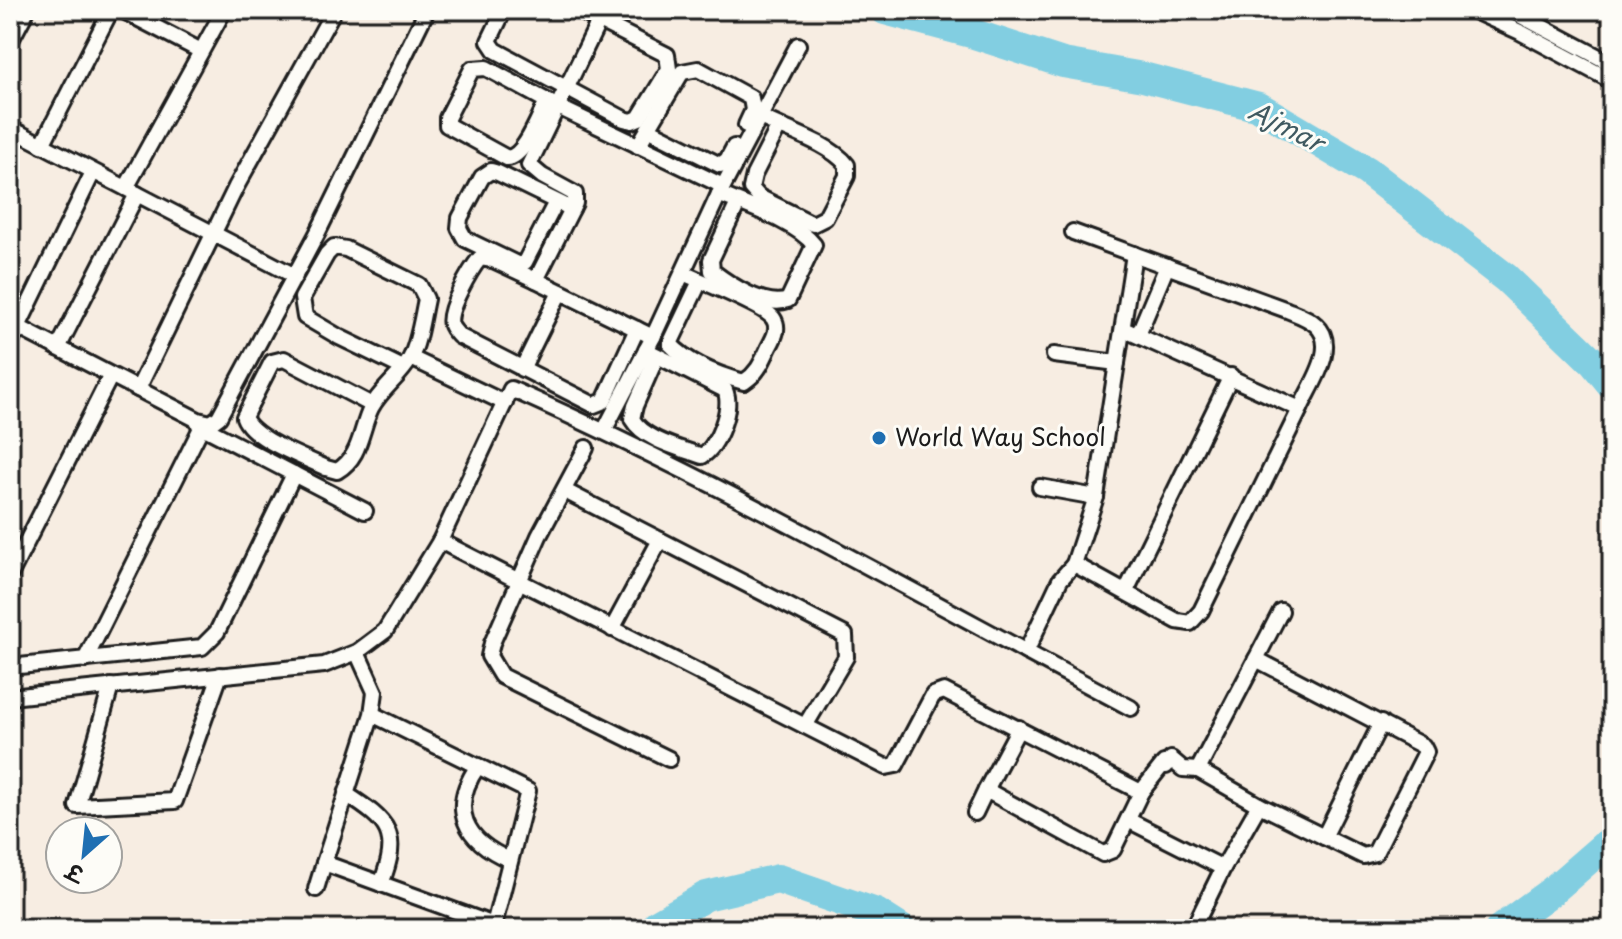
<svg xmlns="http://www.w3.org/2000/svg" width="1622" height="939" font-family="'Playpen Sans','Playpen Sans Deva',sans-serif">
	<rect width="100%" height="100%" fill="#f7ede2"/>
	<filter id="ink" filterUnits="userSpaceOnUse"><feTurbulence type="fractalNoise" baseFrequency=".0125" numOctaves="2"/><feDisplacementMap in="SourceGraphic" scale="16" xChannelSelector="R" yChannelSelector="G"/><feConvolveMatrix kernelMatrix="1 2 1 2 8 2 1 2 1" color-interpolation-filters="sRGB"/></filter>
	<g filter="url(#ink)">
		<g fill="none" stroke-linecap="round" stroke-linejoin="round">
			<g stroke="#82cee1" stroke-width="30">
				<path d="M885 10 971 33 1063 63 1143 77 1259 107 1367 171 1506 278 1594 363 1612 385"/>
				<path d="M654 929 657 924 706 896 778 879 876 913 901 929"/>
				<path d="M1500 929 1552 891 1612 839"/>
			</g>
			<defs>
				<g id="minor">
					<path d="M122 10 201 51"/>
					<path d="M504 10 489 41 495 50 624 119 632 121 639 118 669 69 667 55 578 10"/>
					<path d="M1472 10 1520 32 1612 81"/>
					<path d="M1510 10 1612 64"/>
					<path d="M599 21 529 165 542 176 575 194V203L536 280 653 337"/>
					<path d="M10 42 27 10"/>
					<path d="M547 101C539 116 525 157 507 158L447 125V118L472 69 486 68 556 106 723 186"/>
					<path d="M760 117C784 129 831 144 847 165V176L825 218 813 224 759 197 751 188 754 175 779 126"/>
					<path d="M10 128 295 276"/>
					<path d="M648 129 720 165 727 160 734 147"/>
					<path d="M42 145 111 10"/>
					<path d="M638 146 682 72 698 69 751 98 753 110 746 125"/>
					<path d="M126 188 224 10"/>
					<path d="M719 194C746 206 797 222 814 245L788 300C765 308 730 285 712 271L711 260 738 203"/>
					<path d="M556 202 525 262 519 265 465 239 459 228 460 218 482 177 491 171 498 173 572 209"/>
					<path d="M1073 232 1287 310C1297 314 1309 318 1316 325 1340 346 1310 386 1300 409L1123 329"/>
					<path d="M683 273C700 281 763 305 773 318 780 328 774 338 769 347 762 362 758 373 744 382 718 375 689 364 670 344L700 281"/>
					<path d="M536 280 493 260 480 258C471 269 446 311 451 325 451 327 458 335 459 336L594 405 604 401 637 329"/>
					<path d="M10 323 198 420 211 423 219 417 317 234 427 10"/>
					<path d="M18 327 93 172"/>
					<path d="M1138 335 1167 266"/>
					<path d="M10 344 16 331"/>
					<path d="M58 348 137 194"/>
					<path d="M646 350 725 390C733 408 718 446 702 456 680 448 644 440 632 419L635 406 657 356"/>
					<path d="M1054 355 1117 363 1134 254"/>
					<path d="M411 358 505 403"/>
					<path d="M522 369 560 292"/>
					<path d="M138 389 236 187 334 10"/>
					<path d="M372 405 284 359 272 362 244 417C252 439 304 457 326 468L337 471C361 457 360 431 371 408 381 389 400 377 410 359 419 342 422 317 426 299L419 285 346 249 334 247 327 254 302 298 305 317 339 337 403 368"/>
					<path d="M199 425 365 511"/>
					<path d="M604 431 653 337 719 194 798 45"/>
					<path d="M586 448 539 536 492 643 489 656 501 676 669 759"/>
					<path d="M1040 487 1096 497 1117 363"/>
					<path d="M565 491 845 635 846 657 805 726"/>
					<path d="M440 541 886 767 896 765 933 695 944 691 1141 792 1113 850 1103 854 986 790 975 813"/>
					<path d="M1074 564 1096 497"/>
					<path d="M10 575 109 379"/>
					<path d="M1126 591 1231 376"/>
					<path d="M612 629 660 540"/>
					<path d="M357 652 375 692 372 714 528 791 494 925 324 863 372 714"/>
					<path d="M1026 652 1060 580 1074 564 1177 621 1190 623 1201 611 1300 409"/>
					<path d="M85 660 202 426"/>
					<path d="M10 667 202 647 217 632 294 474"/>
					<path d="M111 686 77 806 175 801 220 675"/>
					<path d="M10 697 324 665 357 652 385 631 440 541 511 389C723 483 925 599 1131 708"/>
					<path d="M478 766C448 809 465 841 510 860"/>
					<path d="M1198 770 1259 805"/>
					<path d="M986 790 1019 728"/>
					<path d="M1141 792 1164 763 1166 766 1171 759 1183 769 1198 770 1256 659"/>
					<path d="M346 794C389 822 401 833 381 884"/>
					<path d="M1128 820 1223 868 1193 929"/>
					<path d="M1324 837 1381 723"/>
					<path d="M1223 868 1259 805 1363 856 1375 853 1426 752 1423 746 1256 659 1281 611"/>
					<path d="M316 889 324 863"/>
				</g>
			</defs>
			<use href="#minor" stroke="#1c1c1c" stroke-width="20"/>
			<use href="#minor" stroke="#fdfcf7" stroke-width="14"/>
		</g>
	</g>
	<circle fill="#1f6fb2" stroke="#fdfcf7" stroke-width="3" cx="879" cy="438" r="8"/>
	<g text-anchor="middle" stroke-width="6" stroke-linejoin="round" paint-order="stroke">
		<g font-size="24" fill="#1c1c1c" stroke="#fdfcf7" text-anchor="start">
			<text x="895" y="446">World Way School</text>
		</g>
		<g font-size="26" font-style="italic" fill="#405a61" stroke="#fdfcf7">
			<text transform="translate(1286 127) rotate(27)" y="9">Ajmar</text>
		</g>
	</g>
	<rect width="1622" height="939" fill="none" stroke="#fdfcf7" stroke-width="40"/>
	<rect x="20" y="20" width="1582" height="899" fill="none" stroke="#1c1c1c" stroke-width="3" filter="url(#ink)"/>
	<g transform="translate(84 855) rotate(207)"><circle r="38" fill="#fdfcf7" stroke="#a3a29f" stroke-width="2"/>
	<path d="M0-6L14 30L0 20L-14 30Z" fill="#1f6fb2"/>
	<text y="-12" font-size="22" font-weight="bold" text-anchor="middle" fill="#1c1c1c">उ</text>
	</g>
</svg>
